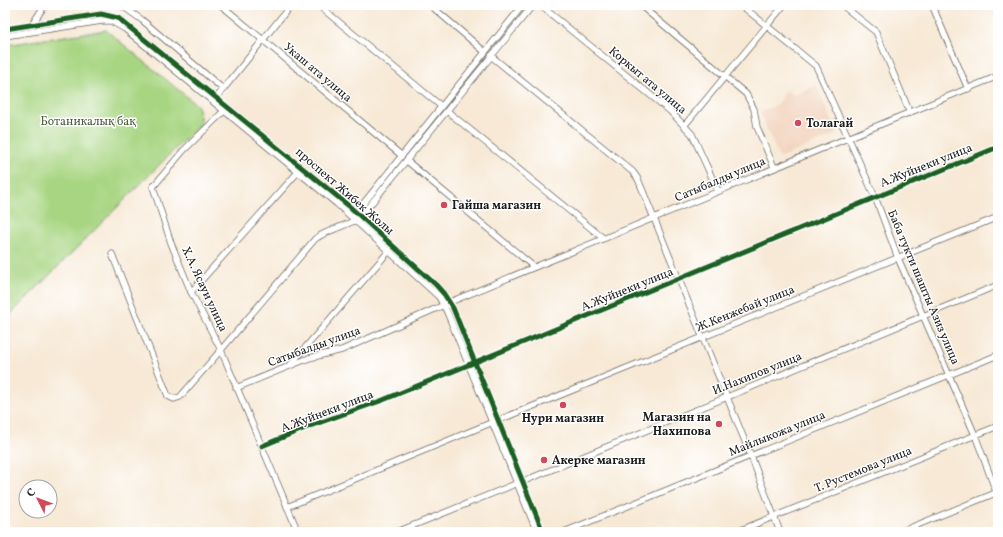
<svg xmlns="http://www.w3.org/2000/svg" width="1003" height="537" font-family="Vollkorn,serif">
	<rect width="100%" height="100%" fill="#fff"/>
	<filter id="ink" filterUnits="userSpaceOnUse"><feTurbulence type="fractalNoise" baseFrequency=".025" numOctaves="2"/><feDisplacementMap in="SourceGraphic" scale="8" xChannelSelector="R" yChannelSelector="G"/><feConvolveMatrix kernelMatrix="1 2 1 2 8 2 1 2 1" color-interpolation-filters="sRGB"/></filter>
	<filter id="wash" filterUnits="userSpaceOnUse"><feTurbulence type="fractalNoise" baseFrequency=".012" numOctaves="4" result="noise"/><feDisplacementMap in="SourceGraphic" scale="16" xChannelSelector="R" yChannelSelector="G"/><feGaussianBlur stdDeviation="0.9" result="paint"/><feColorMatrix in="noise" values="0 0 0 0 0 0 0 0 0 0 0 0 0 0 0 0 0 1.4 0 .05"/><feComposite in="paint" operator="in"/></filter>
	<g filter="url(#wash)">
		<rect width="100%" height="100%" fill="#f7e9d6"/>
		<path fill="#f3d4bf" d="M816 85 837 134 779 158 760 112 778 104 786 90 794 95Z"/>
		<path fill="#a8d582" stroke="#62784f" d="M106 30 198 106 201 123 5 320V45Z"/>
	</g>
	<g filter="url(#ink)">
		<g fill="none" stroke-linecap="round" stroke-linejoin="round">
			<defs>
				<g id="minor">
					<path d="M121 5 142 20 223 89"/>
					<path d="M221 5 401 155"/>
					<path d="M318 5 441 106"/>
					<path d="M430 5 484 51"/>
					<path d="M540 5 670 111 692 134 718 191"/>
					<path d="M640 5 746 94 754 109 757 127 774 167"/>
					<path d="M741 5 816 66 875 197 898 258 975 435 998 497"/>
					<path d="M842 5 876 32 910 113"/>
					<path d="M932 5 968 89"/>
					<path d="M31 26 45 5"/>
					<path d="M5 29 101 14 118 18 349 206 436 285 444 294 453 308 543 532"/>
					<path d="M5 36 102 21H111L125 29 337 204 439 297 447 312 537 532"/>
					<path d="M491 56 633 172 638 179 751 456 780 532"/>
					<path d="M217 97 291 5"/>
					<path d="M224 111 183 151 153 187 171 243 191 292 221 350 315 239C328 229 352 225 361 216L533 5"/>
					<path d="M447 111 603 238"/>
					<path d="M684 126 784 5"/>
					<path d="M407 161 534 267"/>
					<path d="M355 214 523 5"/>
					<path d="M112 254 168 396 174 399 180 397 221 350 298 532"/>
					<path d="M191 292 298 172"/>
					<path d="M450 302 998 76"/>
					<path d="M291 364 389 251"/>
					<path d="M236 388 309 358 342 350 444 305"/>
					<path d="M499 420 998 217"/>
					<path d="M262 446 310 426 383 400 998 147"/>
					<path d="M524 481 998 285"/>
					<path d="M287 507 493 422"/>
					<path d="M397 532 518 483"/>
					<path d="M564 532 998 355"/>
					<path d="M736 532 998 426"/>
					<path d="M900 532 998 492"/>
				</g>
			</defs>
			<use href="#minor" stroke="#69645d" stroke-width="7"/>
			<use href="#minor" stroke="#fff" stroke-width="5.5"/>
			<defs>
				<g id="cycleway">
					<path d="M5 29 101 14 118 18 349 206 436 285 444 294 453 308 543 532"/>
					<path d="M262 446 310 426 383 400 998 147"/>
				</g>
			</defs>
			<use href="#cycleway" stroke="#fff" stroke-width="8"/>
			<use href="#cycleway" stroke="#1b5e20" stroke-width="5"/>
		</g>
	</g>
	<g fill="#d1495b" stroke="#fff" stroke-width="1.5">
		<circle cx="798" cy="123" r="4"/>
		<circle cx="444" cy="205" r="4"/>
		<circle cx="563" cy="405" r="4"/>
		<circle cx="719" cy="424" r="4"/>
		<circle cx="544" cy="460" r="4"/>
	</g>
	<g text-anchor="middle" stroke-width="3" stroke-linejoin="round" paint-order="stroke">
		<g font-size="12" fill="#1c1c1c" stroke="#fff">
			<text transform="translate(318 72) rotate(40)" y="4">Укаш ата улица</text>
			<text transform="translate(648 80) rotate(40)" y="4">Коркыт ата улица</text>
			<text transform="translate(926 165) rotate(-22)" y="4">А.Жуйнеки улица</text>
			<text transform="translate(720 179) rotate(-23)" y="4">Сатыбалды улица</text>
			<text transform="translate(345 191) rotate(41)" y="4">проспект Жибек Жолы</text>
			<text transform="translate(924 287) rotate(67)" y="4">Баба тукти шашты Азиз улица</text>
			<text transform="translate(205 289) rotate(65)" y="4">Х.А. Ясауи улица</text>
			<text transform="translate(627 289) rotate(-22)" y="4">А.Жуйнеки улица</text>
			<text transform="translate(745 308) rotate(-22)" y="4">Ж.Кенжебай улица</text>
			<text transform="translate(314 346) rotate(-20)" y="4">Сатыбалды улица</text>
			<text transform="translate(757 373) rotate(-22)" y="4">И.Нахипов улица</text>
			<text transform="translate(327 411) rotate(-21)" y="4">А.Жуйнеки улица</text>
			<text transform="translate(777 433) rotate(-22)" y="4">Майлыкожа улица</text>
			<text transform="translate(863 469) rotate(-22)" y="4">Т. Рустемова улица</text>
		</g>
		<g font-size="12" fill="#4d5d40" stroke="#fff">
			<text x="88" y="125">Ботаникалық бақ</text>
		</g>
		<g font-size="12" font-weight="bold" fill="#1c1c1c" stroke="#fff" text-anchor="start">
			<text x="806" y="127">Толагай</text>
			<text x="452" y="209">Гайша магазин</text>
			<text x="711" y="421" text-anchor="end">Магазин на<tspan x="711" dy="14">Нахипова</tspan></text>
			<text x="563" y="422" text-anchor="middle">Нури магазин</text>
			<text x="552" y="464">Акерке магазин</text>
		</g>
	</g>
	<rect width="1003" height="537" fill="none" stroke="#fff" stroke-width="20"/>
	<g transform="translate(38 499) rotate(312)"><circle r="19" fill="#ffffff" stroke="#a4a4a4"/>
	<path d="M0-3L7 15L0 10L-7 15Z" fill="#d1495b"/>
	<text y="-6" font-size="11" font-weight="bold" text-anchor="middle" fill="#1c1c1c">С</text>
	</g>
</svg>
